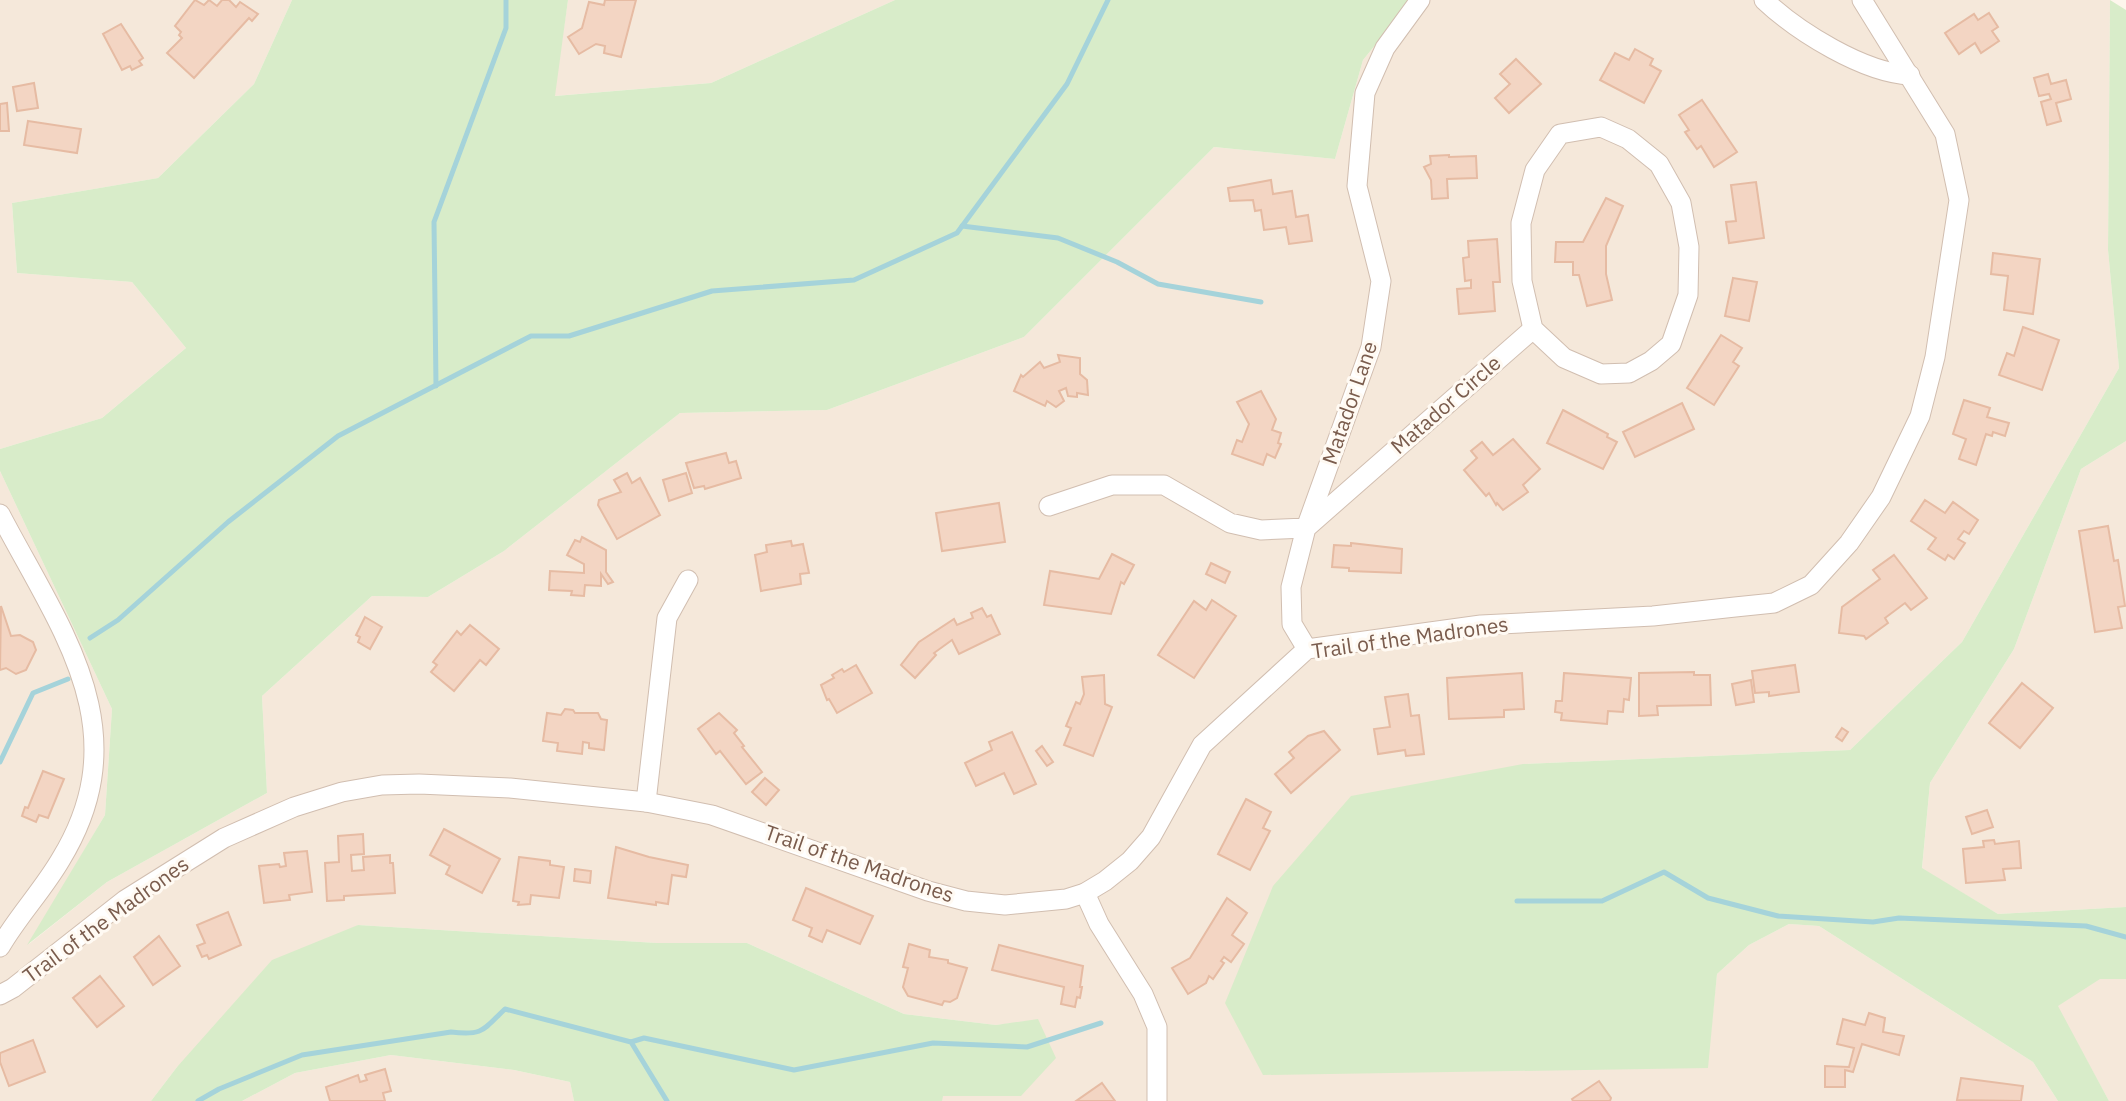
<svg xmlns="http://www.w3.org/2000/svg" width="2126" height="1101" font-family="'IBM Plex Sans',sans-serif">
	<rect width="100%" height="100%" fill="#fdf6ec"/>
	<g fill="#f5e8da">
		<path d="M0 0H292L254 84 158 178 12 203 17 273 132 282 186 348 102 418 0 449Z"/>
		<path d="M568 0H895L711 83 554 96Z"/>
		<path d="M1412 0H2110L2108 250 2119 368 1962 642 1850 750 1523 764 1707 1068 1717 974 1749 945 1789 924 1819 926 2033 1062 2058 1101H942V1096L1038 1020 996 1025 904 1014 747 943H657L358 925 177 1067 151 1101H0V471L112 709 105 815 29 944 107 882 267 793 262 696 372 596 428 597 504 551 680 413 827 410 1024 337 1214 147 1335 159 1363 60Z"/>
		<path d="M2126 441V907L1998 914 1922 869 1930 783 2014 649 2081 469Z"/>
		<path d="M2100 978 2126 979V1101H2109L2057 1006Z"/>
		<path d="M391 1055 514 1070 570 1082 574 1101H242L295 1073Z"/>
	</g>
	<g fill="#d8ecc9">
		<path d="M292 0H568L555 96 711 83 895 0H1412L1363 60 1335 159 1214 147 1024 337 827 410 680 413 504 551 428 597 372 596 262 696 267 793 107 882 27 945 105 815 112 709 0 471V449L102 418 186 348 132 282 17 273 12 203 158 178 254 84Z"/>
		<path d="M2110 0 2126 10V441L2081 469 2014 649 1930 783 1922 868 1998 914 2126 907V979H2100L2058 1006 2109 1101H2058L2033 1062 1819 926 1789 924 1749 945 1717 974 1708 1068 1263 1075 1225 1003 1273 886 1351 796 1523 764 1850 750 1962 642 2119 368 2108 250Z"/>
		<path d="M358 925 657 943H747L904 1014 996 1025 1038 1019 1056 1058 1021 1096H943L942 1101H574L570 1082 514 1070 391 1055 295 1073 242 1101H151L177 1067 272 960Z"/>
	</g>
	<g fill="none" stroke-linecap="round" stroke-linejoin="round">
		<g stroke="#a5d3da" stroke-width="5">
			<path d="M962 226 1058 238 1117 262 1158 284 1261 302"/>
			<path d="M436 386 434 222 506 28V0"/>
			<path d="M90 638 118 620 228 522 338 436 531 336H569L712 291 854 280 957 233 1067 84 1108 0"/>
			<path d="M0 762 33 693 68 679"/>
			<path d="M1517 901H1602L1664 872 1708 898 1778 916 1873 922 1899 918 2086 926 2126 937"/>
			<path d="M631 1042 644 1038 794 1070 933 1043 1027 1047 1101 1023"/>
			<path d="M198 1101 219 1089 302 1055 451 1032C483 1036 483 1030 505 1009L631 1042 667 1101"/>
		</g>
	</g>
	<g fill="#f3d5c3" stroke="#e6bba3" stroke-width="2">
		<path d="M195 0 204 5 209 0 217 6 222 0H229L236 7 240 2 258 14 252 21 249 18 194 78 167 53 182 38 179 35 181 32 175 26Z"/>
		<path d="M605 0H636L621 57 604 53 605 46 596 44 579 54 568 37 582 28 589 2 604 5Z"/>
		<path d="M1989 13 1998 27 1992 31 1999 41 1981 53 1975 43 1959 54 1945 33 1974 14 1978 20Z"/>
		<path d="M121 24 143 58 139 61 142 65 132 70 130 66 122 70 103 34Z"/>
		<path d="M1635 49 1653 59 1650 65 1661 71 1644 103 1600 80 1615 53 1629 60Z"/>
		<path d="M1516 59 1541 84 1509 113 1495 98 1510 84 1500 74Z"/>
		<path d="M2048 74 2051 84 2066 80 2071 99 2056 103 2061 121 2047 125 2041 102 2051 99 2049 94 2039 96 2034 78Z"/>
		<path d="M34 83 38 108 17 111 13 87Z"/>
		<path d="M1702 100 1737 152 1714 167 1701 146 1697 149 1685 132 1689 130 1679 115Z"/>
		<path d="M7 103 9 131H0V104Z"/>
		<path d="M28 121 81 129 77 153 24 145Z"/>
		<path d="M1449 155V157L1476 156 1477 178 1447 179 1448 198 1432 199 1431 180 1424 167 1431 164 1430 156Z"/>
		<path d="M1271 180 1273 194 1292 191 1296 217 1308 215 1312 241 1289 244 1286 227 1264 230 1261 210 1255 211 1253 200 1230 201 1228 188Z"/>
		<path d="M1756 182 1764 238 1729 243 1726 222 1736 221 1731 185Z"/>
		<path d="M1606 198 1623 206 1606 246V274L1612 300 1587 306 1579 275H1573V262H1555L1556 242H1583Z"/>
		<path d="M1497 239 1500 282H1493L1495 311 1459 314 1457 289 1471 288V280L1465 281 1463 258 1469 257 1468 241Z"/>
		<path d="M1993 253 2040 259 2033 314 2004 310 2008 276 1991 274Z"/>
		<path d="M1733 278 1757 282 1749 321 1725 316Z"/>
		<path d="M2023 327 2059 340 2042 390 1999 375 2007 353 2014 356Z"/>
		<path d="M1721 335 1742 348 1733 362 1739 366 1714 405 1687 388Z"/>
		<path d="M1058 355 1080 358V374L1087 380 1088 395 1077 393V397L1068 396 1066 388 1059 391 1064 401 1056 407 1047 401 1045 406 1014 391 1021 375 1023 377 1040 362 1044 368 1060 362Z"/>
		<path d="M1261 391 1276 419 1272 430 1281 433 1278 443 1281 444 1275 458 1267 454 1263 465 1232 454 1237 440 1242 442 1249 424 1237 402Z"/>
		<path d="M1964 400 1990 408 1987 417 2009 423 2005 436 1993 432 1992 436 1986 434 1976 465 1959 459 1966 439 1953 434Z"/>
		<path d="M1682 403 1694 429 1635 457 1623 432Z"/>
		<path d="M1563 410 1608 434 1607 437 1617 442 1603 469 1547 443Z"/>
		<path d="M1513 439 1540 469 1523 485 1528 492 1503 510 1497 503 1496 505 1489 493 1486 496 1464 470 1477 458 1471 451 1482 442 1493 455Z"/>
		<path d="M726 453 729 463 736 461 741 478 705 489 704 486 694 488 686 463Z"/>
		<path d="M627 473 632 483 640 478 660 515 617 539 598 505 599 500 621 492 614 480Z"/>
		<path d="M686 473 692 493 669 501 663 480Z"/>
		<path d="M1925 500 1945 513 1953 502 1978 520 1969 534 1964 531 1958 539 1965 543 1954 559 1948 555 1945 560 1928 549 1936 538 1911 521Z"/>
		<path d="M999 503 1005 542 942 551 936 513Z"/>
		<path d="M2108 526 2114 561 2118 560 2125 606 2118 607 2122 628 2095 632 2079 531Z"/>
		<path d="M582 537 606 550V572L613 582 608 584 601 574V586L585 585 584 596 571 595 572 591 549 590 550 571 584 573V564L567 555 575 540 580 542Z"/>
		<path d="M791 541 792 546 803 544 809 573 800 574 801 584 761 591 755 555 767 552 766 545Z"/>
		<path d="M1351 543 1402 549 1401 573 1349 571V568L1332 567 1334 545 1351 546Z"/>
		<path d="M1112 554 1134 565 1124 584 1121 582 1111 614 1044 605 1050 571 1099 579Z"/>
		<path d="M1894 555 1927 598 1911 610 1905 603 1885 618 1888 623 1866 639 1864 636 1839 633 1842 607 1880 579 1873 570Z"/>
		<path d="M1211 563 1230 572 1225 583 1206 574Z"/>
		<path d="M1212 600 1236 616 1194 678 1158 655 1194 601 1206 610Z"/>
		<path d="M1 606 11 636 20 635 33 642 36 650 26 670 16 674 6 668 0 670Z"/>
		<path d="M982 608 987 617 991 615 1000 634 959 654 952 640 934 653 936 655 915 678 901 665 919 642 954 619 957 625 973 618 971 613Z"/>
		<path d="M365 617 382 627 370 649 358 642 360 637 356 635Z"/>
		<path d="M470 625 499 649 486 665 480 660 454 691 431 672 437 665 433 662 457 631 461 635Z"/>
		<path d="M856 665 872 693 837 713 829 699 827 700 821 685 834 678 832 675 842 669 844 672Z"/>
		<path d="M1795 665 1799 692 1769 696V692L1755 693 1752 671Z"/>
		<path d="M1694 672V675H1710L1711 705 1657 706 1658 715 1639 716V673Z"/>
		<path d="M1522 673 1524 709 1504 710V717L1449 719 1447 678Z"/>
		<path d="M1564 673 1631 678 1629 700 1624 699 1623 712 1608 711 1607 724 1561 720 1562 713 1555 712 1556 701H1562Z"/>
		<path d="M1104 675 1105 704 1112 707 1093 756 1064 745 1071 728 1066 726 1076 702 1080 704 1084 694 1082 677Z"/>
		<path d="M1751 680 1754 702 1736 705 1732 684Z"/>
		<path d="M2022 683 2053 708 2020 748 1989 723Z"/>
		<path d="M1408 694 1411 716 1419 715 1424 754 1406 756 1405 750 1378 754 1374 729 1390 727 1385 697Z"/>
		<path d="M565 709 573 710 575 713H598L601 719 607 720 604 750 589 748V743L583 742 582 754 557 751 558 743 543 741 547 713 561 715Z"/>
		<path d="M719 713 737 730 734 733 744 746 742 747 762 772 746 784 720 751 716 754 698 729Z"/>
		<path d="M1842 728 1848 732 1842 741 1836 737Z"/>
		<path d="M1324 731 1340 750 1291 793 1275 774 1294 758 1289 752 1308 736Z"/>
		<path d="M1012 732 1036 784 1014 794 1004 773 976 786 965 763 992 750 989 742Z"/>
		<path d="M1042 746 1053 762 1047 766 1036 751Z"/>
		<path d="M43 771 64 779 48 818 39 815 36 822 22 816 25 807 28 808Z"/>
		<path d="M765 778 779 790 766 805 752 792Z"/>
		<path d="M1246 799 1271 812 1263 828 1270 831 1250 870 1218 854Z"/>
		<path d="M1987 810 1993 827 1972 834 1966 817Z"/>
		<path d="M444 829 500 859 482 893 446 874 450 866 430 855Z"/>
		<path d="M363 834 364 854 351 855 352 871 364 870 363 857 390 855V863H393L395 893 344 896V900L327 901 325 863 339 862 338 836Z"/>
		<path d="M1994 840 1995 844 2019 841 2021 868 2003 869 2005 880 1966 883 1963 849 1984 847 1983 841Z"/>
		<path d="M616 847 649 857 688 865 686 877 672 875 668 904 656 902V905L608 898Z"/>
		<path d="M307 851 312 892 289 895 290 900 264 903 259 866 279 864 280 867 286 866 284 853Z"/>
		<path d="M519 857 550 861V865L564 867 559 898 531 895 530 904 518 905 519 902 513 901Z"/>
		<path d="M575 869 591 871 590 883 574 881Z"/>
		<path d="M806 888 873 916 860 944 827 930 822 942 809 936 812 928 793 920Z"/>
		<path d="M1227 898 1247 913 1232 935 1244 944 1231 962 1224 957 1221 961 1224 963 1213 979 1209 976 1206 983 1188 994 1172 968 1190 958Z"/>
		<path d="M228 912 241 945 209 959 207 955 202 957 197 946 205 943 197 925Z"/>
		<path d="M159 936 180 966 153 985 134 957Z"/>
		<path d="M909 944 930 950 929 957 948 960V963L967 968 957 998 950 1002 944 1001 942 1005 908 996 903 987 908 968 903 967Z"/>
		<path d="M999 945 1083 966 1080 987H1082L1080 998 1077 997 1075 1007 1061 1004 1064 987 992 970Z"/>
		<path d="M100 976 124 1006 97 1027 73 998Z"/>
		<path d="M1869 1013 1885 1018 1883 1032 1904 1036 1899 1055 1862 1044 1853 1072 1845 1070V1087H1825V1066L1849 1067 1854 1048 1837 1044 1843 1019 1865 1025Z"/>
		<path d="M33 1040 45 1072 9 1086 0 1062V1053Z"/>
		<path d="M385 1069 391 1091 383 1093 385 1101H330L326 1087 358 1075 360 1082 367 1080 365 1075Z"/>
		<path d="M1961 1078 2023 1086 2021 1101 1957 1100Z"/>
		<path d="M1599 1081 1611 1098 1610 1101H1573L1572 1099Z"/>
		<path d="M1102 1083 1115 1101H1076Z"/>
	</g>
	<g fill="none" stroke-linecap="round" stroke-linejoin="round">
		<defs>
			<g id="minor">
				<path d="M1764 0C1798 32 1864 73 1910 75"/>
				<path d="M1601 127 1628 139 1659 164 1681 203 1689 247 1688 295 1671 344 1651 361 1629 373 1601 374 1564 358 1533 329 1522 281 1521 223 1535 170 1560 134Z"/>
				<path d="M1049 506 1112 485H1164L1230 523 1261 530 1306 528 1371 347 1381 281 1357 186 1365 93 1385 48 1420 0"/>
				<path d="M0 514C60 629 140 729 61 859 43 890 18 916 0 947"/>
				<path d="M1307 649 1292 624 1291 587 1306 528 1533 329"/>
				<path d="M646 802 667 618 688 580"/>
				<path d="M1085 893 1099 924 1143 994 1157 1027V1101"/>
				<path d="M0 995 13 988 125 900 224 838 294 807 342 792 382 785 419 784 510 788 646 802 712 815 928 891 966 901 1005 905 1066 899 1085 893 1105 881 1130 861 1151 837 1202 745 1307 649 1481 625 1653 616 1735 607 1774 603 1811 585 1849 543 1881 497 1920 416 1935 357 1959 200 1945 134 1862 0"/>
			</g>
		</defs>
		<use href="#minor" stroke="#d1beb0" stroke-width="21"/>
		<use href="#minor" stroke="#fff" stroke-width="19"/>
	</g>
	<g text-anchor="middle" stroke-width="6" stroke-linejoin="round" paint-order="stroke">
		<g font-size="21" fill="#7a5c4d" stroke="#fffaf3">
			<text transform="translate(1350 403) rotate(-71)" y="7">Matador Lane</text>
			<text transform="translate(1446 405) rotate(-41)" y="7">Matador Circle</text>
			<text transform="translate(1410 638) rotate(-8)" y="7">Trail of the Madrones</text>
			<text transform="translate(859 864) rotate(19)" y="7">Trail of the Madrones</text>
			<text transform="translate(106 920) rotate(-36)" y="7">Trail of the Madrones</text>
		</g>
	</g>
</svg>
